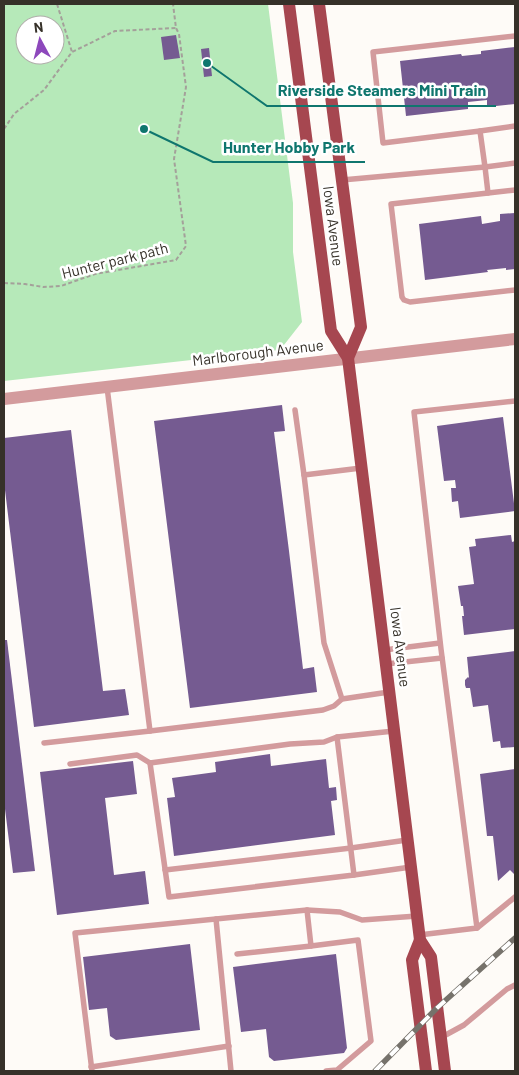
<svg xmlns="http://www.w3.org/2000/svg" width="519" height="1075" font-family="Barlow,sans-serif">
	<rect width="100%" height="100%" fill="#fefbf7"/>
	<path fill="#b6e9b9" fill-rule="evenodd" d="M4 4H268L293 203V252L302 322 280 350 4 381ZM25 25H55V55H25Z"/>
	<g fill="#755b91">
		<path d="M176 35 180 58 164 60 161 37Z"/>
		<path d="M515 47V104L487 107V100L468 102V109L406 116 400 61 461 54 462 56 481 54V51Z"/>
		<path d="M209 48 212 76 204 77 201 49Z"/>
		<path d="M515 213V269L506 270V268L487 270 488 272 425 280 419 224 481 216 482 224 500 221V214Z"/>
		<path d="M282 405 285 431 274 432 289 551 303 669 314 667 317 692 190 708 154 421Z"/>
		<path d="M503 417 515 511 460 518 458 501 452 502 451 488H456L455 480 444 481 437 426Z"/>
		<path d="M71 430 103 691 125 689 129 715 34 727 4 482V438Z"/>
		<path d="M511 535 512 542 515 541V629L464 635 462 616H464L463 606H461L458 586 474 584 469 547 476 546 475 539Z"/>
		<path d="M4 640H7L35 871 13 873 4 801Z"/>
		<path d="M515 651V747L501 748 500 741 493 742 488 705 473 707 470 688H466L465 685V680L468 677 469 678 467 657Z"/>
		<path d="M270 754 271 766 326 759 329 788 336 787 337 800 331 801 335 835 174 856 167 798 175 797 172 778 216 772 215 762Z"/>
		<path d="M133 761 137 794 105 798 114 875 145 871 149 904 57 915 40 772Z"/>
		<path d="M515 769V873L514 874 510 870 498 881 493 836H487L480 774Z"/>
		<path d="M190 944 200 1030 116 1040 110 1036 107 1008 89 1010 83 957Z"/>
		<path d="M336 954 347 1048 344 1053 274 1061 269 1057 266 1029 241 1032 233 967Z"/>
	</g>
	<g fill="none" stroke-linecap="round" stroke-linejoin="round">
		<g stroke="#a4a09a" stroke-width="2" stroke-dasharray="4 2.5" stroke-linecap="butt">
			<path d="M57 4 72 52"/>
			<path d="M4 129 14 114 44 90 72 52 115 31 176 28"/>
			<path d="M4 283 25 284 43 287 61 286 95 274 176 260 186 246 174 159 186 87 179 34 176 28 173 4"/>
		</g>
		<g stroke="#d39b9d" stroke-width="5.5">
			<path d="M515 36 373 52 383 143 480 131 485 167 515 163"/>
			<path d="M480 131 515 126"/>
			<path d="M342 180 485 167 488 193 515 190"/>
			<path d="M488 193 391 204 402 297 404 300 410 302 515 290"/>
			<path d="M107 387 150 731 323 710 334 706 342 699 389 692"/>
			<path d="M295 410 304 475"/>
			<path d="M384 650 440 643"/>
			<path d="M386 664 442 658"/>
			<path d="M342 699 324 643 304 475 361 468"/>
			<path d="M44 743 150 731"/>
			<path d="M150 763 169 897 354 875 337 737"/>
			<path d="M70 764 137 755 150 763 290 744 324 742 337 737 394 731"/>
			<path d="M165 870 351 848 407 840"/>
			<path d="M354 875 411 867"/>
			<path d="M307 910 311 946 358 940 371 1041 337 1070 326 1071"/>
			<path d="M216 919 231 1071"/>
			<path d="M477 928 515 897"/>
			<path d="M419 935 477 928 441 649 414 412 515 401"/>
			<path d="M237 954 311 946"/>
			<path d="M442 1037 464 1025 507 989 515 985"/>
			<path d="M91 1067 229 1046"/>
			<path d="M92 1071 75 933 307 910 340 912 362 920 417 916"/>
		</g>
		<path stroke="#d39b9d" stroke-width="12" d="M4 399 515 339"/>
		<g stroke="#a64750" stroke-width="12">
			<path d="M289 4 331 331 348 358 420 940 431 957 445 1071"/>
			<path d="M319 4 361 327 348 358"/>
			<path d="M420 940 412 960 426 1071"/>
		</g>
		<defs>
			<path id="rail" d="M375 1071 437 1008 515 938"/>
		</defs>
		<use href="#rail" stroke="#76726b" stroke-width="5.5"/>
		<use href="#rail" stroke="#fff" stroke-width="4" stroke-dasharray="11" stroke-linecap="butt"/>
	</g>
	<g text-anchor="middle" stroke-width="5" stroke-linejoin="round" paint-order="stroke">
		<g font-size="15" fill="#363129" stroke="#fff">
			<text transform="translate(333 226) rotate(83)" y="5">Iowa Avenue</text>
			<text transform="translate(115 261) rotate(-14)" y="5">Hunter park path</text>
			<text transform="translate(258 353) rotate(-7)" y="5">Marlborough Avenue</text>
			<text transform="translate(400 647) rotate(83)" y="5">Iowa Avenue</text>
		</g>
	</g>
	<path fill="none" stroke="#0f766e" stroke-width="2" d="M207 63L267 106H496M144 129L213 162H365"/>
	<g fill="#0f766e" stroke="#fff" stroke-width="2">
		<circle cx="207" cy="63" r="5"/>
		<circle cx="144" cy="129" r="5"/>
	</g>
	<g font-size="16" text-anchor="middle" font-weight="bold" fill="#0f766e" stroke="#fff" stroke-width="5" stroke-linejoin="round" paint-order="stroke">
		<text x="382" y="96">Riverside Steamers Mini Train</text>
		<text x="289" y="153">Hunter Hobby Park</text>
	</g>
	<rect width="519" height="1075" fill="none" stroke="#363129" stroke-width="10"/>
	<g transform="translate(40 40) rotate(353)"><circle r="24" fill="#ffffff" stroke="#afada9"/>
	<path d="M0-4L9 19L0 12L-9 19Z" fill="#8d48bc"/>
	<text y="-8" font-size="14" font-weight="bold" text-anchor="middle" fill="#363129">N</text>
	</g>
</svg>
